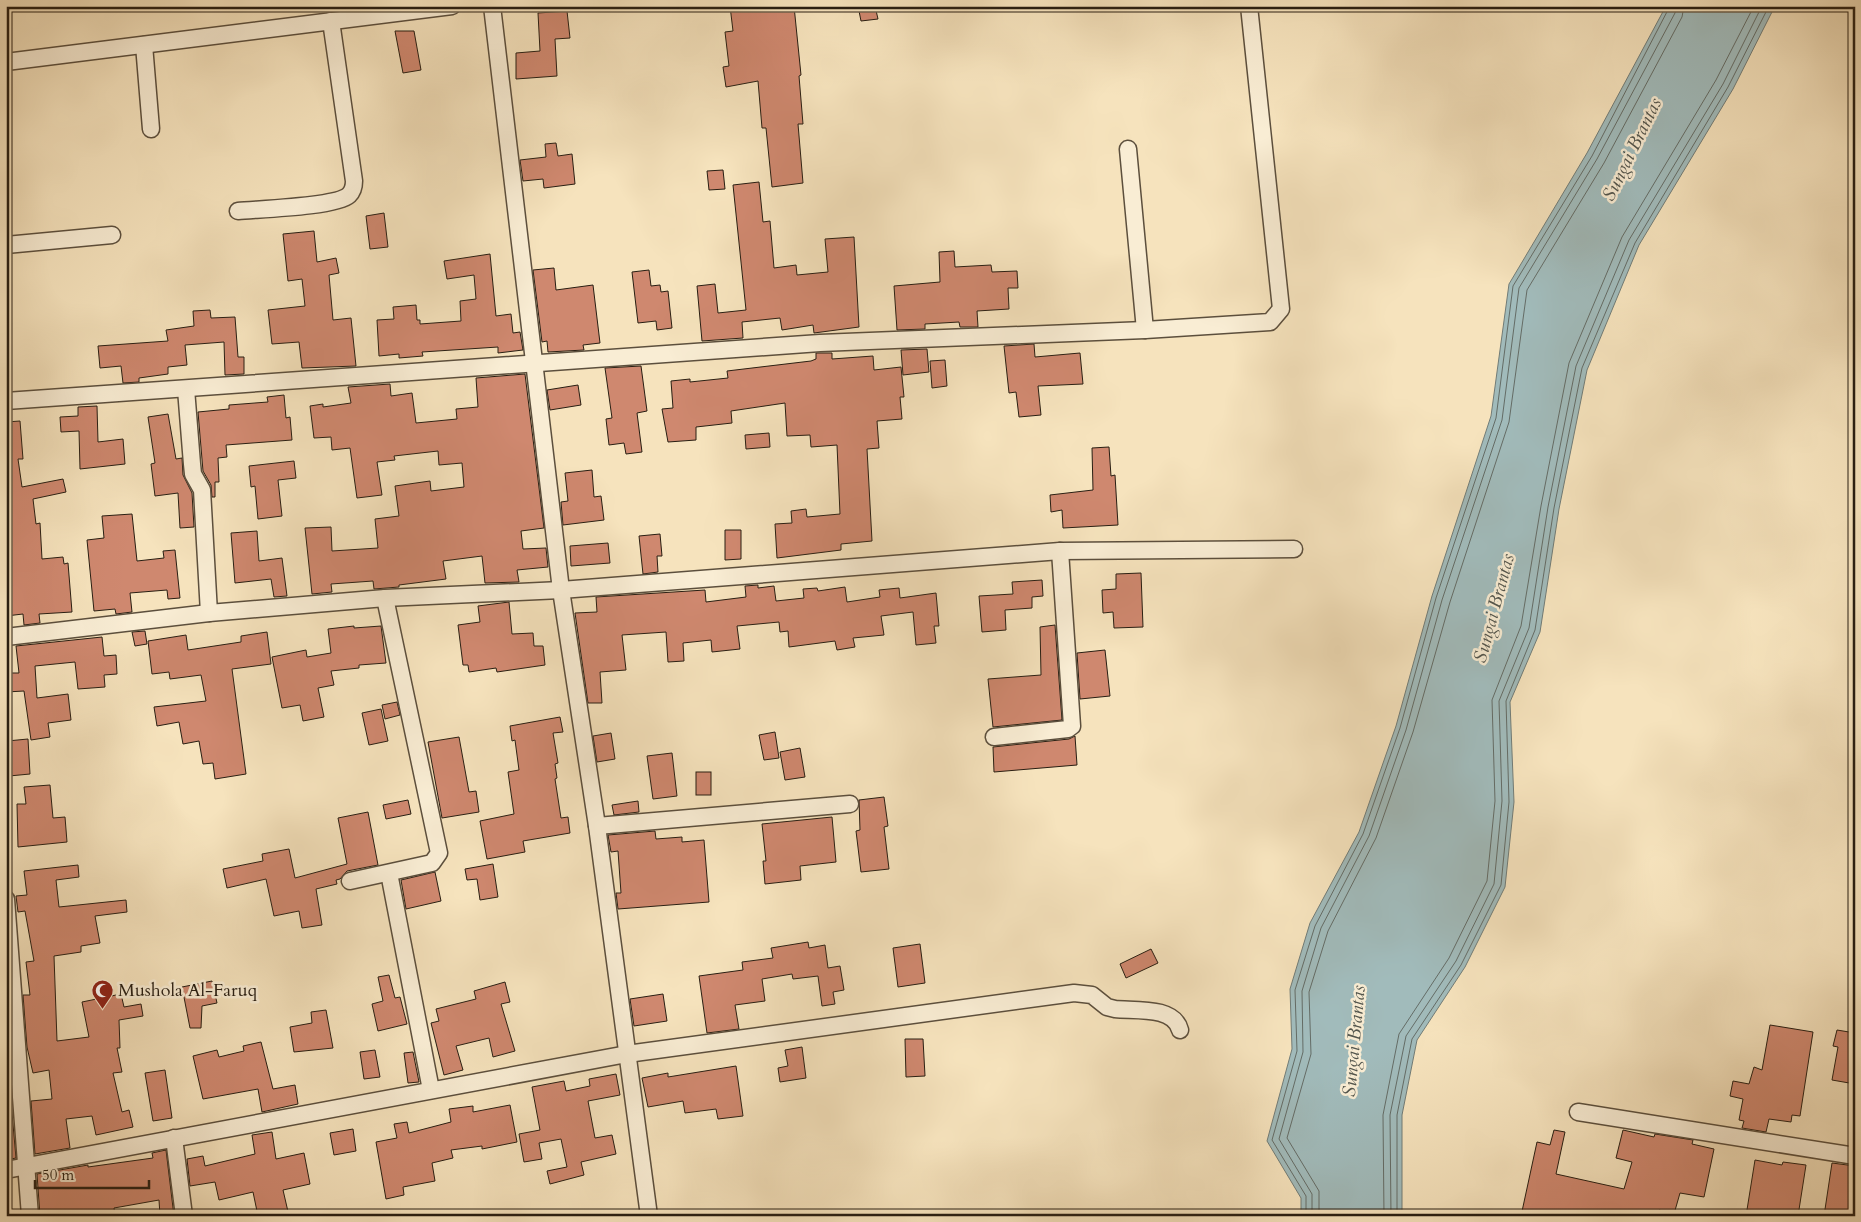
<svg xmlns="http://www.w3.org/2000/svg" width="1861" height="1222" font-family="Cardo,serif">
	<rect width="100%" height="100%" fill="#f6e3bd"/>
	<filter id="stains"><feTurbulence type="fractalNoise" baseFrequency=".004" numOctaves="4"/><feColorMatrix values="0 0 0 0 .2 0 0 0 0 .09 0 0 0 0 .02 0 0 0 .5 -.17"/></filter>
	<radialGradient id="worn" r=".72"><stop offset=".6" stop-color="#630" stop-opacity="0"/><stop offset="1" stop-color="#630" stop-opacity=".3"/></radialGradient>
	<path fill="#a1bbbb" stroke="#717c77" d="M1666 6H1775L1733 89 1639 245 1587 370 1559 509 1540 632 1510 702 1514 802 1505 887 1465 967 1417 1040 1402 1115V1216H1301V1198L1267 1141 1292 1049 1290 989 1310 923 1359 832 1396 726 1432 596 1491 416 1509 284 1587 153Z"/>
	<g fill="none" stroke-linecap="round" stroke-linejoin="round">
		<g stroke="#646c66" stroke-width="1">
			<path d="M1306 1216V1196L1272 1140 1297 1051 1295 990 1315 926 1363 834 1400 728 1436 598 1496 418 1513 286 1592 156 1670 6"/>
			<path d="M1312 1216V1194L1279 1139 1303 1052 1302 991 1321 928 1369 836 1406 730 1442 600 1502 420 1519 288 1597 159 1675 13 1677 6"/>
			<path d="M1319 1216V1191L1287 1138 1311 1054 1309 992 1328 931 1376 838 1413 732 1450 602 1509 422 1527 290 1604 163 1682 17 1684 6"/>
			<path d="M1384 1216 1383 1115 1399 1034 1449 958 1487 881 1495 801 1492 700 1521 626 1541 506 1569 363 1622 237 1716 80 1754 6"/>
			<path d="M1391 1216 1390 1115 1406 1036 1456 961 1494 884 1502 801 1499 701 1529 628 1548 507 1576 366 1629 240 1723 84 1762 6"/>
			<path d="M1397 1216V1115L1412 1039 1461 965 1501 885 1509 802 1506 701 1535 630 1554 508 1582 368 1635 243 1728 87 1769 6"/>
		</g>
	</g>
	<g fill="#cf886f" stroke="#281e12">
		<path d="M730 6H794L801 75 799 76 803 124H798L803 183 772 187 766 128H762L758 81 726 87 723 67 729 66 725 32 733 31Z"/>
		<path d="M858 6H875L878 19 861 21Z"/>
		<path d="M567 11 570 38 555 39 557 76 516 79V53L540 51 538 13Z"/>
		<path d="M395 31H414L421 70 403 73Z"/>
		<path d="M556 143 558 156 572 154 575 184 544 188 543 179 523 181 520 160 546 157 545 144Z"/>
		<path d="M723 170 725 189 709 190 707 171Z"/>
		<path d="M759 182 763 222 770 221 774 268 796 265 797 275 828 272 825 239 854 237 859 327 814 333 813 325 782 330 780 318 742 322 743 338 702 341 697 286 715 284 718 313 746 310 733 185Z"/>
		<path d="M384 213 388 247 370 249 366 216Z"/>
		<path d="M314 231 317 262 336 258 339 273 329 275 333 320 351 318 356 366 302 368 299 342 272 344 268 310 305 306 302 279 288 281 283 234Z"/>
		<path d="M954 251 955 267 991 265 992 272 1017 271 1018 288H1008L1009 309 977 311 978 327H960L959 322 925 324V329L897 330 894 286 940 282 939 252Z"/>
		<path d="M490 254 496 316 511 314 513 333 520 332 523 350 498 353V347L422 352 423 356 399 358V354L379 356 377 320 394 319 393 307 416 305 417 320H420V324L461 321 460 301 476 299 474 275 447 279 444 261Z"/>
		<path d="M554 268 556 290 593 285 600 343 583 345 584 350 548 352 547 341 542 342 533 270Z"/>
		<path d="M649 270 651 286 660 285 661 292 668 291 672 328 657 330 656 321 638 323 632 272Z"/>
		<path d="M210 310 211 318 235 317 238 357H244V374L225 375 224 342 185 345 187 365 168 367V374L139 378V382L123 383 121 366 100 368 98 346 168 341 166 330 194 326 193 311Z"/>
		<path d="M1034 344 1035 357 1080 353 1083 384 1038 386 1041 415 1019 417 1016 392 1009 393 1004 346Z"/>
		<path d="M927 349 929 372 903 375 901 350Z"/>
		<path d="M816 353H832V359L873 356 874 370 901 367 904 397H900L902 419 877 421 879 448 867 449 872 541 841 544V550L777 558 775 524 792 523 791 511 806 509 807 517 840 514 837 445 811 447 810 435 787 436 785 403 731 411 732 423 696 427V440L668 442 662 409 673 408 671 381 690 379V382L728 378 727 371 811 361 816 359Z"/>
		<path d="M945 360 947 386 932 388 930 361Z"/>
		<path d="M641 366 647 411 637 413 642 452 626 454 624 443 609 445 606 419 612 418 605 368Z"/>
		<path d="M525 374 544 528 521 531 523 549 546 548 548 567 517 570 519 582 485 583 482 556 443 561 446 579 399 585V587L374 589 373 581 331 584 332 592 312 594 305 528 331 527 332 551 378 548 375 519 399 516 395 486 430 481 431 491 464 487 462 463 439 465 438 451 394 456 395 460 377 462 382 495 357 498 350 448 332 450 331 437 314 438 310 406 323 404V407L351 403 348 387 390 384 391 396 412 393 416 423 457 419 456 409 478 407 476 378Z"/>
		<path d="M578 385 581 405 550 410 547 390Z"/>
		<path d="M284 395 286 418 290 417 292 440 226 445 227 457 218 458 219 482H215V497H212L211 485 203 471 198 412 229 409V405L268 402 267 397Z"/>
		<path d="M97 406 98 442 123 439 125 464 80 469 79 431 61 432 60 417 78 416V407Z"/>
		<path d="M168 414 176 459 182 458 183 475 192 493 194 527 180 528 178 493 155 496 151 464 155 463 148 417Z"/>
		<path d="M20 421 23 459H18L22 487 63 479 66 492 33 499 36 524 40 523 42 559 63 557 64 564 68 563 72 612 39 614 40 623 24 625 23 614 6 616V543L11 542 6 507V422Z"/>
		<path d="M769 433 770 447 746 449 745 435Z"/>
		<path d="M1109 447 1111 476 1115 475 1118 525 1063 528 1062 510 1051 512 1050 495 1093 490 1092 448Z"/>
		<path d="M294 461 296 478 278 480 282 516 258 519 255 486 251 487 249 466Z"/>
		<path d="M592 470 594 497 601 496 604 520 563 525 561 502 568 501 565 473Z"/>
		<path d="M132 514 137 561 164 558 163 551 175 550 180 598 168 599 167 590 130 593 132 612 116 614 115 609 94 611 87 540 104 538 102 516Z"/>
		<path d="M725 530H741V559L725 560Z"/>
		<path d="M257 531 259 561 282 558 287 596 274 597 271 579 235 583 231 533Z"/>
		<path d="M660 534 662 556H657L658 572 643 574 639 536Z"/>
		<path d="M608 543 610 563 571 566 570 546Z"/>
		<path d="M1141 573 1143 627 1114 628 1113 612 1103 613 1102 590 1116 589V574Z"/>
		<path d="M1042 580 1043 596 1032 597V608L1005 610 1006 630 982 632 979 596 1013 594 1012 582Z"/>
		<path d="M758 585V588L774 586 776 601 804 598 803 589 817 588 818 591 845 587 847 602 880 597 879 590 899 588 900 598 936 593 939 626H934L936 643 916 645 913 612 881 616 884 635 853 638 855 647 837 650 835 641 789 647 788 631 780 632 779 622 737 626 740 649 712 652 711 640 683 643 684 661 668 662 666 632 622 635 626 670 600 672 602 703H588L575 613 597 612 596 597 705 590 706 602 746 597 745 586Z"/>
		<path d="M509 602 512 634 533 633 534 646H543L545 665 497 672 496 668 469 672 468 665H463L458 625 480 622 478 606Z"/>
		<path d="M1055 625 1062 720 993 727 988 679 1041 675 1040 627Z"/>
		<path d="M354 626V628L381 626 386 663 359 665V668L331 671 334 685 318 688 324 717 303 721 300 705 282 708 272 657 306 650 307 657 331 653 328 629Z"/>
		<path d="M145 631 147 644 135 646 132 632Z"/>
		<path d="M267 632 271 664 232 669 246 774 215 779 213 763 203 764 199 741 183 744 179 722 157 726 154 707 206 701 201 675 170 679 169 672 152 674 148 641 186 635 188 650 241 642V636Z"/>
		<path d="M102 637 104 656 116 655 117 674 104 675 105 687 78 689 75 662 35 666 37 698 68 694 71 720 48 723 50 737 31 740 24 691 6 692V673H19L16 646Z"/>
		<path d="M1105 650 1110 696 1080 699 1077 653Z"/>
		<path d="M397 702 400 715 385 719 382 705Z"/>
		<path d="M381 709 388 741 369 745 362 713Z"/>
		<path d="M560 717 563 732 553 733 558 763 555 764 557 778 555 779 561 818 568 817 570 833 523 841 525 852 487 859 480 821 514 814 508 772 519 770 515 740 512 741 510 726Z"/>
		<path d="M775 732 779 758 764 760 759 735Z"/>
		<path d="M611 733 615 759 597 762 593 736Z"/>
		<path d="M1075 736 1077 765 994 772 993 747 1069 739Z"/>
		<path d="M459 737 469 792 476 791 479 812 442 818 428 742Z"/>
		<path d="M28 739 30 774 9 776 7 741Z"/>
		<path d="M800 748 805 777 785 780 780 752Z"/>
		<path d="M672 753 677 796 653 799 647 756Z"/>
		<rect x="696" y="772" width="15" height="23"/>
		<path d="M50 785 53 818 65 817 67 842 18 847 17 804H26L24 787Z"/>
		<path d="M884 797 888 826 884 827 889 869 861 872 856 831 860 830 859 800Z"/>
		<path d="M408 800 411 814 386 819 383 805Z"/>
		<path d="M638 801 639 812 614 815 612 805Z"/>
		<path d="M368 812 378 865 347 871 340 879 336 880 337 884 316 889 322 925 302 928 299 911 274 916 266 879 227 888 223 869 263 861 262 854 289 849 295 878 347 864 338 818Z"/>
		<path d="M832 817 836 862 800 866 801 880 765 884 763 861H766L762 824Z"/>
		<path d="M655 831 656 839 682 837V842L704 840 709 902 618 909 616 893H621L618 851 611 852 608 835Z"/>
		<path d="M493 864 498 897 480 900 477 879 467 880 465 869Z"/>
		<path d="M78 865 79 877 56 880 59 907 126 900 127 912 95 916 100 943 81 946V952L54 956 57 1041 89 1037 82 1002 121 994 124 1007 141 1004 143 1016 119 1020 120 1048H117L122 1072 113 1073 122 1112 129 1110 133 1127 96 1135 92 1116 66 1119 70 1148 35 1154 31 1101 52 1099 49 1070 33 1073 27 1047 23 995H30L26 962 34 961 25 911 18 912 16 896 27 895 24 871Z"/>
		<path d="M435 872 441 901 406 909 401 880Z"/>
		<path d="M808 942 809 948 825 945 828 968 840 966 844 990 833 992 835 1004 822 1006 818 976 793 979 792 974 762 979 765 1001 735 1005 739 1029 707 1033 699 976 743 970 742 962 773 958 771 948Z"/>
		<path d="M920 944 925 983 898 987 893 948Z"/>
		<path d="M1151 949 1158 963 1126 978 1120 964Z"/>
		<path d="M389 975 395 998 400 997 407 1024 378 1031 372 1004 383 1001 378 977Z"/>
		<path d="M212 981 217 1003 202 1006 201 1028H190L182 987Z"/>
		<path d="M505 982 510 1002 501 1004 515 1051 493 1057 489 1038 456 1046 463 1070 444 1075 431 1023 439 1021 436 1009 476 999 474 991Z"/>
		<path d="M663 994 667 1021 634 1026 630 999Z"/>
		<path d="M326 1010 333 1048 294 1052 290 1027 312 1023 311 1012Z"/>
		<path d="M1770 1025 1813 1032 1800 1116 1792 1115 1791 1122 1769 1119 1766 1132 1742 1128 1744 1121 1739 1120 1743 1099 1730 1096 1733 1081 1749 1084 1754 1067 1762 1070Z"/>
		<path d="M1837 1030 1855 1033V1084L1832 1080 1838 1047 1833 1046Z"/>
		<path d="M905 1039H923L925 1076 906 1077Z"/>
		<path d="M261 1042 273 1089 295 1085 298 1104 262 1112 258 1089 203 1099 193 1056 217 1050 219 1057 244 1051 243 1046Z"/>
		<path d="M802 1047 806 1078 780 1082 778 1068 788 1066 785 1050Z"/>
		<path d="M375 1050 380 1077 364 1079 360 1052Z"/>
		<path d="M413 1052 419 1082 408 1083 404 1053Z"/>
		<path d="M736 1066 743 1116 718 1119 716 1109 685 1113 683 1101 648 1107 642 1078 668 1073V1077Z"/>
		<path d="M165 1070 172 1118 153 1121 145 1073Z"/>
		<path d="M616 1074 620 1095 588 1101 595 1138 612 1135 616 1154 581 1162 584 1175 550 1184 547 1171 567 1167 561 1139 539 1143 542 1159 524 1162 519 1134 540 1130 532 1087 564 1081 566 1091 590 1086 589 1079Z"/>
		<path d="M11 1102 16 1158 6 1160V1103Z"/>
		<path d="M510 1105 517 1142 482 1149V1146L451 1150 453 1158 432 1163 435 1181 403 1187 404 1195 386 1199 376 1142 397 1138 394 1124 407 1122 409 1133 451 1122 449 1109 473 1106V1112Z"/>
		<path d="M353 1129 356 1151 334 1155 330 1133Z"/>
		<path d="M1554 1130 1565 1132 1556 1174 1624 1189 1632 1162 1616 1158 1623 1130 1654 1137 1655 1134 1693 1140 1692 1144 1714 1149 1704 1197 1680 1193 1674 1214 1659 1210 1658 1216H1521L1537 1142 1550 1145Z"/>
		<path d="M272 1132 276 1159 304 1153 310 1184 283 1190 289 1216H258L253 1192 219 1200 215 1182 190 1186 187 1159 203 1156 205 1166 255 1154 252 1135Z"/>
		<path d="M166 1150 174 1216H160L159 1200 114 1208 115 1216H40L37 1174 88 1165V1167L153 1158 152 1153Z"/>
		<path d="M1755 1160 1782 1165 1783 1162 1806 1165 1798 1216H1746Z"/>
		<path d="M1832 1163 1855 1166V1216H1824Z"/>
	</g>
	<g fill="none" stroke-linecap="round" stroke-linejoin="round">
		<defs>
			<g id="minor">
				<path d="M492 6 561 590 597 826 649 1216"/>
				<path d="M144 45 151 129"/>
				<path d="M6 62 452 6"/>
				<path d="M1128 149 1145 330"/>
				<path d="M238 211C258 209 336 207 349 195 353 191 354 186 354 181L331 21"/>
				<path d="M6 245 112 235"/>
				<path d="M186 389 192 464 193 474 202 490 209 613"/>
				<path d="M6 401 820 343 1145 330 1270 322 1281 309 1249 6"/>
				<path d="M6 637 209 613 385 598 561 590 1060 551 1294 549"/>
				<path d="M994 737 1068 729 1072 726 1060 551"/>
				<path d="M597 826 850 804"/>
				<path d="M389 873 431 1090"/>
				<path d="M350 881 432 863 439 853 385 598"/>
				<path d="M6 899 30 1216"/>
				<path d="M1578 1112 1855 1156"/>
				<path d="M174 1138 184 1216"/>
				<path d="M6 1170 627 1054 1074 993 1092 995 1107 1007 1115 1009C1135 1011 1174 1006 1180 1030"/>
			</g>
		</defs>
		<use href="#minor" stroke="#5c4f3d" stroke-width="19"/>
		<use href="#minor" stroke="#f9edd4" stroke-width="16"/>
	</g>
	<defs>
		<symbol id="mosque-pin" viewBox="-11 -11 22 30"><path d="M0 17L-7.5 6A9.5 9.5 0 1 1 7.5 6Z" fill="#8f2418" stroke="#f9edd4"/><path d="M3.5-4.9A6 6 0 1 0 3.5 4.9A5 5 0 1 1 3.5-4.9Z" fill="#fff"/></symbol>
	</defs>
	<g fill-rule="evenodd">
		<use href="#mosque-pin" x="90" y="978" width="25" height="34"/>
	</g>
	<g text-anchor="middle" stroke-width="5" stroke-linejoin="round" paint-order="stroke">
		<g font-size="18" fill="#281e12" stroke="#f9edd4" text-anchor="start">
			<text x="118" y="996">Mushola Al-Faruq</text>
		</g>
		<g font-size="19" font-style="italic" fill="#52554d" stroke="#f9edd4">
			<text transform="translate(1631 149) rotate(-64)" y="7">Sungai Brantas</text>
			<text transform="translate(1493 608) rotate(-75)" y="7">Sungai Brantas</text>
			<text transform="translate(1353 1041) rotate(-85)" y="7">Sungai Brantas</text>
		</g>
	</g>
	<rect width="1861" height="1222" fill="none" stroke="#f6e3bd" stroke-width="25"/>
	<rect x="8" y="8" width="1846" height="1207" fill="none" stroke="#281e12" stroke-width="2.5"/>
	<rect x="12" y="12" width="1836" height="1197" fill="none" stroke="#281e12"/>
	<path d="M35 1180v8h114v-8" fill="none" stroke="#281e12" stroke-width="2.5"/>
	<text x="42" y="1180" font-size="15" fill="#281e12" stroke="#f9edd4" stroke-width="4" paint-order="stroke">50 m</text>
	<rect width="100%" height="100%" filter="url(#stains)"/>
	<rect width="100%" height="100%" fill="url(#worn)"/>
</svg>
